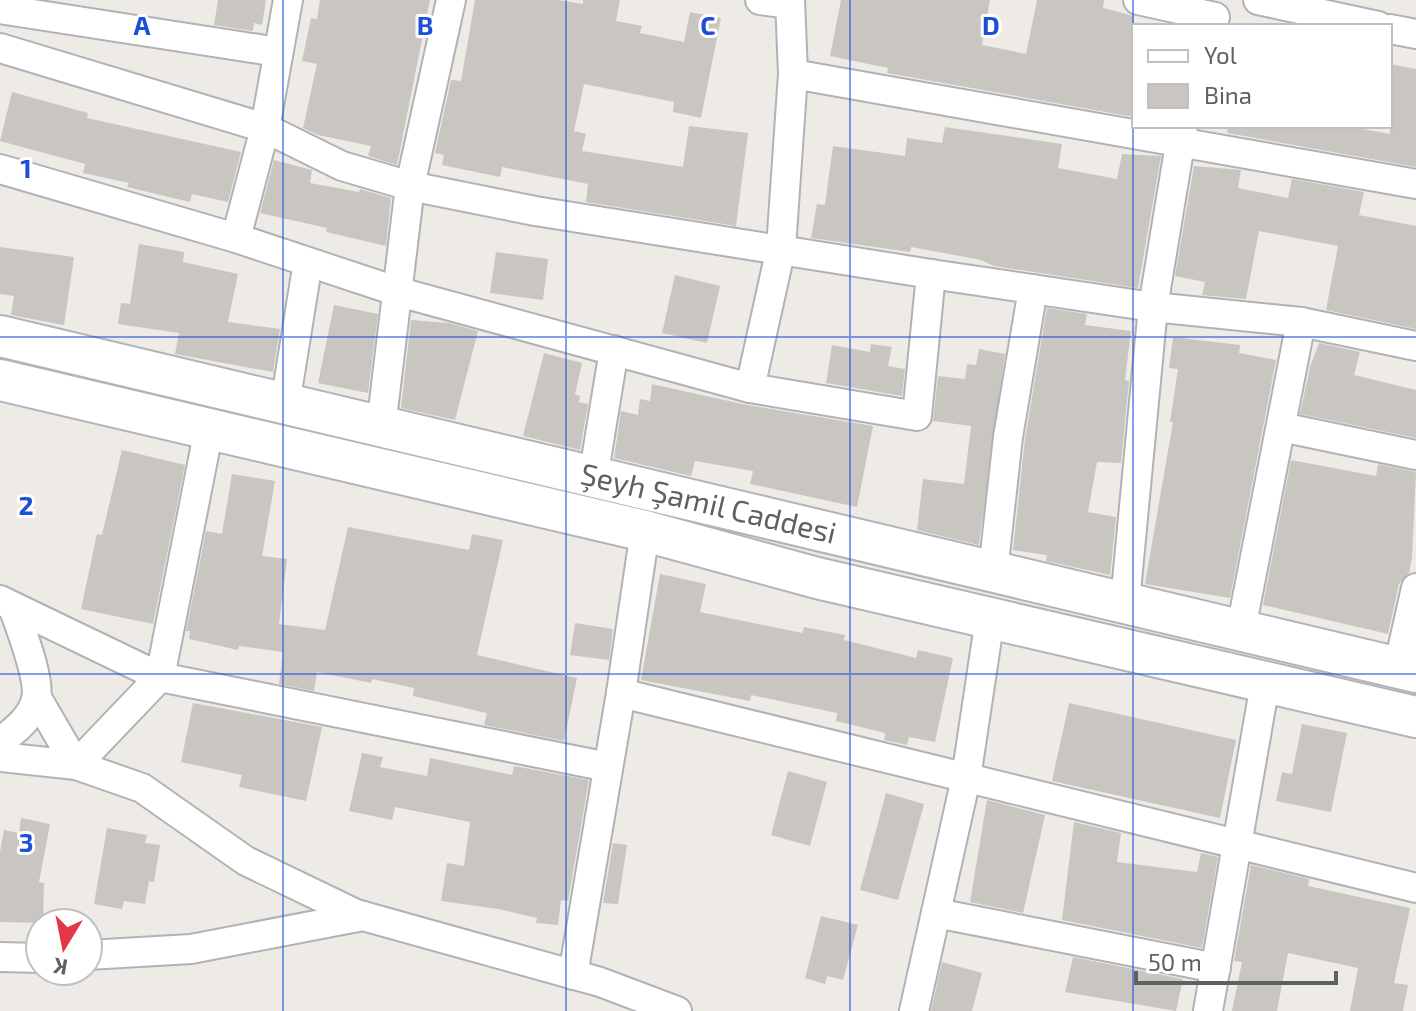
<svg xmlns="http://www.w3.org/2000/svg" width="1416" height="1011" font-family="'Exo 2',sans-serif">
	<rect width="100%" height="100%" fill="#eeeae5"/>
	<g fill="#c9c5c1">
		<path d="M218 0H266L262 25 254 23 253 31 214 25Z"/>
		<path d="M320 0H430L397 165 368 156 371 146 318 135 303 128 317 64 302 61 311 18 317 19Z"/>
		<path d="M475 0H558L583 4V0H620L616 21 642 26 640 33 684 42 690 12 721 18 701 118 673 112 674 102 584 84 574 131 586 134 582 151 683 167 689 126 748 133 736 226 586 202 588 184 502 167 500 177 442 165 444 155 435 153 451 80 461 81Z"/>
		<path d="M841 0H990L982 45 1026 54 1037 0H1104L1103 8 1134 16V117L887 73 888 68 830 56Z"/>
		<path d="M1390 64 1416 69V167L1227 133 1228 126H1346L1390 134Z"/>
		<path d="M12 92 88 113 87 118 241 152 228 202 192 194 190 202 127 187 129 183 83 173 85 164 0 141Z"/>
		<path d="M945 127 1062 144 1058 168 1117 179 1122 154 1161 156 1138 288 994 266 981 260 911 247 910 252 811 238 817 204 825 205 833 146 905 156 907 138 942 143Z"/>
		<path d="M274 160 312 170 310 183 359 192 360 189 391 198 386 246 326 232 327 228 260 213Z"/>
		<path d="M1194 166 1241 170 1238 188 1288 198 1292 179 1364 192 1359 215 1416 226V329L1326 310 1338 246 1259 231 1246 299 1202 295 1205 282 1175 276Z"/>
		<path d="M139 244 184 252 183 262 238 274 228 322 280 329 273 372 175 354 179 333 118 324 121 303 130 304Z"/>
		<path d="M0 247 74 257 64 325 11 315 14 296 0 294Z"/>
		<path d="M496 252 548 259 543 300 490 293Z"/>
		<path d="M675 275 720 286 707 343 662 333Z"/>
		<path d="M334 305 378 314 368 393 318 383Z"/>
		<path d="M1047 308 1087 314 1085 325 1131 331 1125 380 1129 381 1121 463 1097 462 1088 512 1116 517 1110 575 1046 561 1047 555 1013 550 1025 439Z"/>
		<path d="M411 320 449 323 478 331 455 420 401 408Z"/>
		<path d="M1173 337 1240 345 1239 353 1276 360 1230 598 1145 584 1173 422H1170L1178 369 1169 368Z"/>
		<path d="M1319 343 1360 352 1354 375 1416 390V438L1300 414 1310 367Z"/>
		<path d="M871 344 892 347 888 366 905 369 902 396 826 383 832 345 870 352Z"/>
		<path d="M979 349 1005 354 979 545 917 530 923 479 964 484 971 426 933 421 938 376 965 379 967 364 976 365Z"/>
		<path d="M544 353 582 363 575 394 580 396 579 402 588 404 580 450 523 436Z"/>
		<path d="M652 384 747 405 873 426 857 507 750 484 753 471 695 461 691 476 614 458 621 411 638 415 640 399 650 401Z"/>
		<path d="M122 450 185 465 153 624 81 609 97 534 102 535Z"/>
		<path d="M1291 460 1376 476 1378 464 1416 472 1412 558 1409 573 1399 584 1388 634 1263 605Z"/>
		<path d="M232 474 275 481 262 556 287 559 279 624 325 630 348 527 469 550 472 534 503 540 477 655 577 678 564 741 484 725 487 713 413 696 414 688 372 679 371 683 317 672 314 691 279 684 283 652 239 646 238 650 189 639 190 631H186L206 531 222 534Z"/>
		<path d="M660 574 706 584 700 612 802 633 804 627 845 635 844 640 916 658 918 650 953 658 935 742 909 737 907 745 884 740 885 733 836 721 837 713 751 695 750 701 641 680Z"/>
		<path d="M575 623 613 629 609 660 570 655Z"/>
		<path d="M193 703 322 727 306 801 239 787 242 775 181 762Z"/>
		<path d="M1069 703 1236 740 1220 818 1052 781Z"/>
		<path d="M1302 724 1347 733 1331 812 1276 801 1282 772 1292 774Z"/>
		<path d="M362 753 383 757 380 767 427 776 430 758 512 775 514 766 589 780 568 901 561 900 558 925 536 923 537 918 498 909 441 901 447 863 464 866 470 822 395 807 392 820 349 811Z"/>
		<path d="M788 771 827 782 810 846 771 835Z"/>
		<path d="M886 793 924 804 898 900 860 890Z"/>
		<path d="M987 800 1045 815 1023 913 970 902Z"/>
		<path d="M21 818 50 824 39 882 44 883 43 923 0 922V852L4 830 19 833Z"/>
		<path d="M1074 822 1121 833 1117 862 1197 872 1201 853 1218 857 1202 948 1062 920Z"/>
		<path d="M107 828 147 835 145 843 160 845 154 882 149 881 145 904 124 901 122 909 94 904Z"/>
		<path d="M613 843 627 845 618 904 603 903Z"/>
		<path d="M1251 865 1309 879 1308 886 1410 908 1394 983 1408 985 1403 1011H1350L1358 968 1288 953 1277 1011H1232L1242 962 1234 961Z"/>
		<path d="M821 916 858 925 843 980 827 976 825 984 805 978Z"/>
		<path d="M1073 957 1183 979 1176 1011 1065 992Z"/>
		<path d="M942 962 982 973 972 1011H931Z"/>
	</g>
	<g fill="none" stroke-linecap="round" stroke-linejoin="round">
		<defs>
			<g id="street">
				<path d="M760 0 790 4"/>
				<path d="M1138 0 1215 17"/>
				<path d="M1258 0 1378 26"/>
				<path d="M0 9 278 52"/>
				<path d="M1390 29 1416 34"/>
				<path d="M0 48 265 128 342 166 410 186 535 211 931 274 1153 307 1301 322 1416 346"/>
				<path d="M793 74 1416 184"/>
				<path d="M0 169 236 238 399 292 750 388 917 416 931 274"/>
				<path d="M236 238 265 128 288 0"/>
				<path d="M750 388 781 248 793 74 790 0"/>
				<path d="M285 404 308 262"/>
				<path d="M381 427 410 186 451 0"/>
				<path d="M1281 427 1416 455"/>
				<path d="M593 478 614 350"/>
				<path d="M645 531 621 693 1416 888"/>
				<path d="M993 572 1008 437 1033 289"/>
				<path d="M0 600 160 677 209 429"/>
				<path d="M1125 602 1153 307 1183 126"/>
				<path d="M1241 629 1301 322"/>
				<path d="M1398 668 1416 588"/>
				<path d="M37 698 76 765 160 677 608 767"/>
				<path d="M0 742C14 731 32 718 36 699 41 680 20 627 13 607"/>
				<path d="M0 757 76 765 142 788 246 861 356 914 600 982 677 1011"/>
				<path d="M936 913 1216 968"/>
				<path d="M88 955 191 949 363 916"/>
				<path d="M0 957 40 958"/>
				<path d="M573 975 621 693"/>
				<path d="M914 1011 966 778 990 618"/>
				<path d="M1208 1011 1265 684"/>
			</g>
			<g id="secondary">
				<path id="s1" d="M0 336 1416 672"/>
				<path d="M0 380 645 531 817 578 1416 717"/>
			</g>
		</defs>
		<use href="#street" stroke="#b0b3b6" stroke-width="32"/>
		<use href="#secondary" stroke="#b1b5b9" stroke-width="44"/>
		<use href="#street" stroke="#fff" stroke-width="28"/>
		<use href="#secondary" stroke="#fff" stroke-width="40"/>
	</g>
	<path fill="none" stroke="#1d4ed8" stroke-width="2" stroke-opacity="0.55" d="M283 0V1011M566 0V1011M850 0V1011M1133 0V1011M0 337H1416M0 674H1416"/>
	<g text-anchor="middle" stroke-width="6" stroke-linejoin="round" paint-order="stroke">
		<g font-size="30" fill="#5c6164" stroke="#fff">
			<text dy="10" stroke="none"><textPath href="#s1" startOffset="728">Şeyh Şamil Caddesi</textPath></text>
		</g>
	</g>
	<g font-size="26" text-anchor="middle" font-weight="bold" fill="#1d4ed8" stroke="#fff" stroke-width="6" stroke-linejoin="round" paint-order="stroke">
		<text x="142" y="35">A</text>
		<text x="425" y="35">B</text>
		<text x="708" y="35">C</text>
		<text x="991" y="35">D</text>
		<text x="26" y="178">1</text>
		<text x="26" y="515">2</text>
		<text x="26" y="852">3</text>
	</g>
	<rect x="1132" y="24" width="260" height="104" fill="#ffffff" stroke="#bec0c1" stroke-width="2"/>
	<rect x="1148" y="50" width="40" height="12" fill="#ffffff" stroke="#bec0c1" stroke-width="2"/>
	<text x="1204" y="64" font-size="24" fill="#5c6164">Yol</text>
	<rect x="1148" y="84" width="40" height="24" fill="#c9c5c1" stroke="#bec0c1" stroke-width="2"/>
	<text x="1204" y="104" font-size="24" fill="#5c6164">Bina</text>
	<g transform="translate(64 947) rotate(190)"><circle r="38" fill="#ffffff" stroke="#bec0c1" stroke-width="2"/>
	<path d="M0-6L14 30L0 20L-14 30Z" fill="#e23746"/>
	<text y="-12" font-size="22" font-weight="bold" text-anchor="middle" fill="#5c6164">K</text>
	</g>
	<path d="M1136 971v12h200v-12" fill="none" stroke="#5c6164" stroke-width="4"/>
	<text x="1148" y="971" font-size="24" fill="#5c6164" stroke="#ffffff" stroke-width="6" paint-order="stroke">50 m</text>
</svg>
